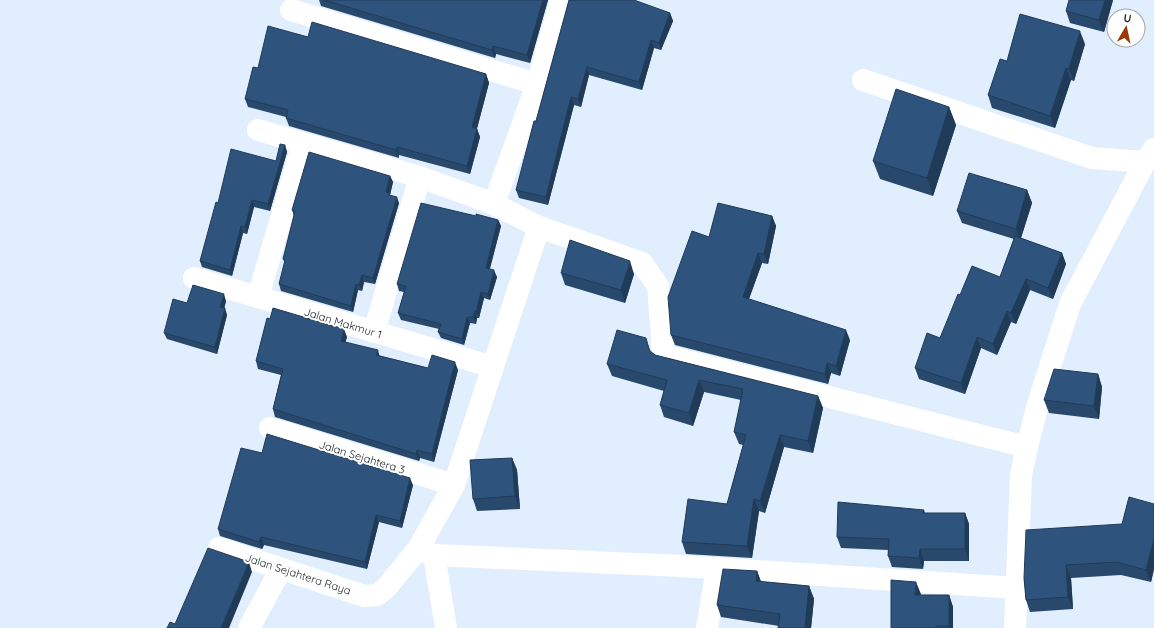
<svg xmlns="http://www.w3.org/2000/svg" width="1154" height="628" font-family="Quicksand,sans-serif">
	<rect width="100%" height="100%" fill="#e1eefd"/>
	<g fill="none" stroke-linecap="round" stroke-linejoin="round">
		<g stroke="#fff" stroke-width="22">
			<path d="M291 10 537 84"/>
			<path d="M863 80 1092 158 1145 162"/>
			<path d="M258 130 420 177 494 204 539 227 642 263 658 286 663 355 1027 447"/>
			<path d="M494 204 537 84 561 0"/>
			<path d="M194 278 493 367"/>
			<path d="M258 297 303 143"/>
			<path d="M374 332 420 177"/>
			<path d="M270 428 454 485"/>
			<path d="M219 548 364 596 377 595 386 588 418 549 454 485 539 227"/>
			<path d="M420 550 434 555 446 628"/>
			<path d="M434 555 681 566 1017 588"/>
			<path d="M249 628 281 569"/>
			<path d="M707 628 717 568"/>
			<path d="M1015 628 1021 475 1027 447 1038 404 1070 304 1145 162 1154 149"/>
		</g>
	</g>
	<g fill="#28486c">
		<path d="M319 0H548L530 63 496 54 495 58 321 6Z"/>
		<path d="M569 0 670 13 673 21 661 50 654 48 642 90 589 75 581 107 574 105 548 205 519 198 516 190 536 121Z"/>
		<path d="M1113 0 1104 32 1070 23 1066 11Z"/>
		<path d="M308 37 486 74 489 83 477 129 480 137 470 174 399 155V158L289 126 286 118V117L248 107 245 99 258 68Z"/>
		<path d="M1085 44 1074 81 1071 80 1055 128 992 108 988 95 1007 61Z"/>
		<path d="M949 107 956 125 933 196 880 179 873 161Z"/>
		<path d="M285 145 287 152 270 211 254 207 247 234 243 233 232 276 202 267 200 261 218 203 276 161Z"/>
		<path d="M390 176 393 182 390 195 399 203 375 284 364 282 362 291 358 290 353 312 281 291 279 284 285 263 283 259 294 216 292 210Z"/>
		<path d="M1027 190 1032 203 1021 238 1062 253 1066 264 1053 299 1030 290 1016 324 1011 322 997 355 981 348 965 394 919 379 915 368 940 338 960 295 1000 277 1014 239 962 223 957 211Z"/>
		<path d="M476 216 498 220 501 226 490 269 497 277 490 300 484 298 479 318H477L476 324 470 323 464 345 441 338 438 332 439 329 401 320 398 313 404 292 399 291 397 284Z"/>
		<path d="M772 216 776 226 768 264 762 263 749 299 850 340 840 376 831 373 828 384 675 345 671 335 709 237Z"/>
		<path d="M561 273 634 274 625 303 565 285Z"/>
		<path d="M226 301 224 308 227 315 217 354 167 339 164 333 187 303Z"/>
		<path d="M347 337 345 342 380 356 428 368 458 370 434 462 420 458 419 461 275 417 273 409 281 375 258 369 256 361Z"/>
		<path d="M650 352 655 355 818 396 823 408 813 453 784 447 765 513 759 511 752 558 686 554 682 542 727 504 743 445 739 444 734 432 741 400 704 392 693 426 664 417 660 405 664 391 612 376 607 364Z"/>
		<path d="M1098 374 1102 387 1099 419 1049 413 1044 400Z"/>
		<path d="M262 453 413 485 402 528 379 522 367 569 264 545 262 549 220 536 218 529Z"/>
		<path d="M512 458 517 470 520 509 477 511 473 499Z"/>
		<path d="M1154 504V569L1151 582 1121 575 1071 578 1073 609 1030 612 1026 600 1024 578 1122 524Z"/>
		<path d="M924 510 925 513H965L969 524V561H924L923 569 892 567 888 556V550L841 548 837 537Z"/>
		<path d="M757 571 761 582 809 586 814 599 811 628H778L779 626 721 617 717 605Z"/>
		<path d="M921 595H949L953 607V628H891Z"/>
	</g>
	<g fill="#203b58">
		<path d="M543 0H548L530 63 527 55Z"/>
		<path d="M1105 0H1113L1104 32 1099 20Z"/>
		<path d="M670 13 673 21 661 50 659 43Z"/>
		<path d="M1080 31 1085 44 1074 81 1069 69Z"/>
		<path d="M651 40 654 48 642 90 639 82Z"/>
		<path d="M493 46 496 54 495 58 492 50Z"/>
		<path d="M587 67 589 75 581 107 578 99Z"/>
		<path d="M1066 68 1071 80 1055 128 1050 116Z"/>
		<path d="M486 74 489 83 475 135 472 127Z"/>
		<path d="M571 97 574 105 548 205 546 197Z"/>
		<path d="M949 107 956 125 933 196 927 178Z"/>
		<path d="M477 129 480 137 470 174 467 166Z"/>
		<path d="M285 145 287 152 270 211 268 204Z"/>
		<path d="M397 147 399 155V158L396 150Z"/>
		<path d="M390 176 393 182 390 195 391 200 386 192Z"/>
		<path d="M1027 190 1032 203 1020 241 1016 229Z"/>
		<path d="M397 197 399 203 375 284 373 278Z"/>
		<path d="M252 200 254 207 247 234 245 227Z"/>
		<path d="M772 216 776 226 768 264 764 254Z"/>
		<path d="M498 220 501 226 488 274 486 268Z"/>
		<path d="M241 226 243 233 232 276 230 270Z"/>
		<path d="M758 253 762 263 746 307 743 297Z"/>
		<path d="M1062 253 1066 264 1053 299 1048 288Z"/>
		<path d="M630 261 634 274 625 303 621 290Z"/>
		<path d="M494 270 497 277 490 300 488 294Z"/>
		<path d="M362 275 364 282 362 291 359 285Z"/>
		<path d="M1026 279 1030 290 1016 324 1011 313Z"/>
		<path d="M356 284 358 290 353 312 351 306Z"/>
		<path d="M481 292 484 298 479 318 476 312Z"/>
		<path d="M224 294 226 301 223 314 220 307Z"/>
		<path d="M225 308 227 315 217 354 215 347Z"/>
		<path d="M475 311 477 318 476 324 473 317Z"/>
		<path d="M1007 311 1011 322 997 355 993 344Z"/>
		<path d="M467 317 470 323 464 345 462 339Z"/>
		<path d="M344 329 347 337 344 348 341 341Z"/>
		<path d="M846 330 850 340 840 376 836 366Z"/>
		<path d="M977 337 981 348 965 394 961 383Z"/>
		<path d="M646 338 650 350 653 363 649 350Z"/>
		<path d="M378 350 380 358 376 355Z"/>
		<path d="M455 362 458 370 434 462 432 454Z"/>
		<path d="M827 363 831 373 828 384 825 374Z"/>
		<path d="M1098 374 1102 387 1099 419 1094 406Z"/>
		<path d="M699 380 704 392 693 426 689 413Z"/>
		<path d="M818 396 823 408 813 453 808 441Z"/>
		<path d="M780 435 784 447 765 513 760 501Z"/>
		<path d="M417 450 420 458 419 461 416 454Z"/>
		<path d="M512 458 517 470 520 509 515 496Z"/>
		<path d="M410 478 413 485 402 528 400 521Z"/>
		<path d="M754 499 759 511 752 558 747 546Z"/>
		<path d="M965 513 969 524V561L965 549Z"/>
		<path d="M376 515 379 522 367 569 365 562Z"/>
		<path d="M261 537 264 545 262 549 259 542Z"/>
		<path d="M1154 539V569L1151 582 1146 570Z"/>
		<path d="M920 549 924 561 923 569 919 558Z"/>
		<path d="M249 562 252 572 229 628H221Z"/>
		<path d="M1066 565 1071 578 1073 609 1068 597Z"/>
		<path d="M757 571 762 584 756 581Z"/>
		<path d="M916 582 921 594 920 607 915 595Z"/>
		<path d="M809 586 814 599 811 628H805Z"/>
		<path d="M949 595 953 607V628H950L949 626Z"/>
	</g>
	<g fill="#2e547e" stroke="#203b58">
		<path d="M324 0H543L527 55 493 46 492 50Z"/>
		<path d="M569 0H634L670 13 659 43 651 40 639 82 587 67 578 99 571 97 546 197 516 190 534 121H536Z"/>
		<path d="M1069 0H1105L1099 20 1066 11Z"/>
		<path d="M1020 14 1080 31 1069 69 1066 68 1050 116 988 95 1000 59 1007 61Z"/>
		<path d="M312 22 486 74 472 127 477 129 467 166 397 147 396 150 286 118 288 110 245 99 253 67 258 68 268 26 308 37Z"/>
		<path d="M896 89 949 107 927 178 873 161Z"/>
		<path d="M280 144 285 145 268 204 252 200 245 227 241 226 230 270 200 261 216 202 218 203 231 149 276 161Z"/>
		<path d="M309 152 390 176 386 192 389 193V195L397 197 373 278 362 275 359 285 356 284 351 306 279 284 285 260 283 259 295 211 292 210Z"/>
		<path d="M969 173 1027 190 1016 229 957 211Z"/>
		<path d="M421 203 476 216V214L498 220 486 268 494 270 488 294 481 292 476 312 475 311 473 317H467L462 339 438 332 441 324 398 313 406 286 397 284Z"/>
		<path d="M718 203 772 216 764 254 758 253 743 297 846 330 836 366 827 363 825 374 671 335 668 297 692 231 709 237Z"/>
		<path d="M1015 236 1062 253 1048 288 1026 279 1011 313 1007 311 993 344 977 337 961 383 915 368 927 333 940 338 958 294 960 295 972 266 1000 277Z"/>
		<path d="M570 240 630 261 621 290 561 273Z"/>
		<path d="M193 285 224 294 220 307 225 308 215 347 164 333 173 299 187 303Z"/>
		<path d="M273 308 344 329 341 341 378 350 376 355 428 368 432 355 455 362 432 454 417 450 416 454 273 409 283 369 256 361 267 318 270 319Z"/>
		<path d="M617 330 646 338 649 350 655 355 818 396 808 441 780 435 760 501 754 499 747 546 682 542 688 499 727 504 746 435 734 432 743 389 699 380 689 413 660 405 667 380 607 364Z"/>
		<path d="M1054 369 1098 374 1094 406 1044 400Z"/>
		<path d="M267 434 410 478 400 521 376 515 365 562 261 537 259 542 218 529 241 448 262 453Z"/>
		<path d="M512 458 515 496 473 499 470 460Z"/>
		<path d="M1129 497 1154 504V539L1146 570 1117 562 1066 565 1068 597 1026 600 1024 578 1026 530 1122 524Z"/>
		<path d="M838 502 924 510 923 513H965V549H920L919 558 888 556 889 539 837 537Z"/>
		<path d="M208 548 249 562 221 628H167L170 622 175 624Z"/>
		<path d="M723 569 757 571 756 581 809 586 805 628H778L780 614 717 605Z"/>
		<path d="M891 580 916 582 915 595H949V626H936V628H891Z"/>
	</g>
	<g text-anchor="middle" stroke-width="4" stroke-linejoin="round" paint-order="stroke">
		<g font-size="11" fill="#1a222b" stroke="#fff">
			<text transform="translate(343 323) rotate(17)" y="4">Jalan Makmur 1</text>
			<text transform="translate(362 457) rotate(17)" y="4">Jalan Sejahtera 3</text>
			<text transform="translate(298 574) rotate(18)" y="4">Jalan Sejahtera Raya</text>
		</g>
	</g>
	<g transform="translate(1126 28) rotate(9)"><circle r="19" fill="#ffffff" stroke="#a3a7aa"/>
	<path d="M0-3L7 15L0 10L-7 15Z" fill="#9d3902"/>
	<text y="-6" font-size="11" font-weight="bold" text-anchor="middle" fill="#1a222b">U</text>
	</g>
</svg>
